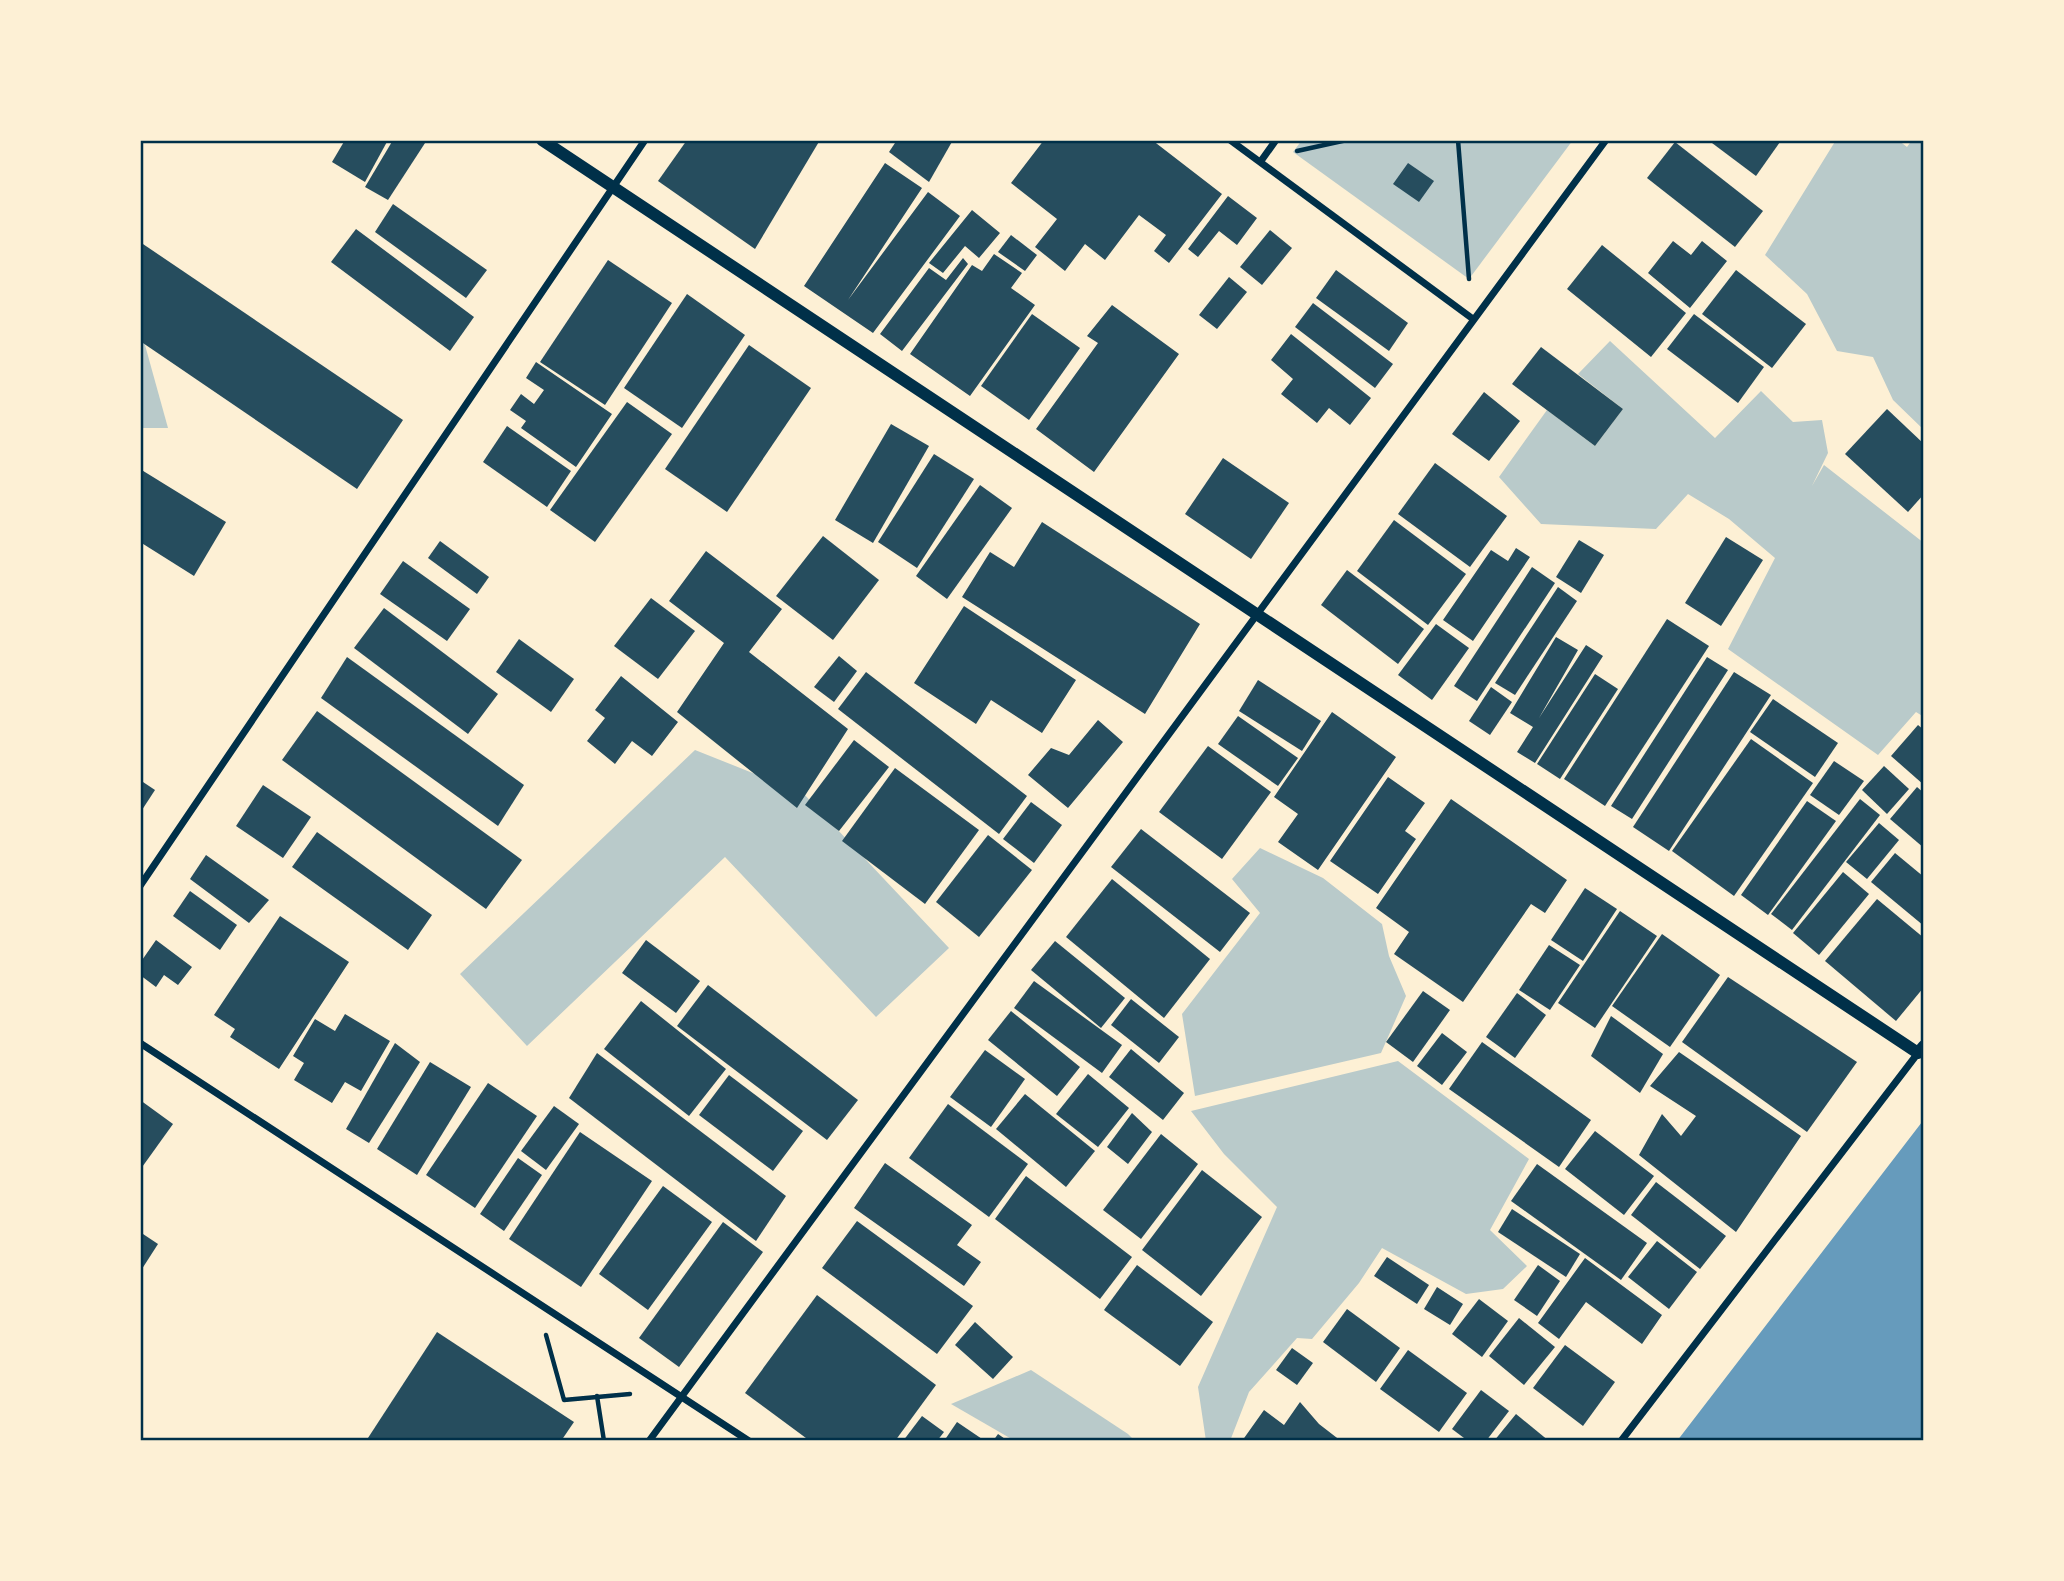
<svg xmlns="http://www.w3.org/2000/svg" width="2064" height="1581" font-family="Mulish,sans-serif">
	<rect width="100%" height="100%" fill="#fdf0d5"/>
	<g fill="#b9caca">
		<path d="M1302 140H1573L1469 279 1293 152Z"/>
		<path d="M1836 140H1898L1907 147 1912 140H1924V430L1893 400 1873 357 1837 351 1807 294 1765 255Z"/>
		<path d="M140 327 168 428H140Z"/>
		<path d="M1610 341 1715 438 1761 391 1793 422 1822 420 1828 453 1812 486 1824 465 1924 543V717L1916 712 1878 755 1728 649 1775 558 1729 519 1688 494 1656 529 1541 524 1499 477 1547 410 1595 446 1623 409 1578 374Z"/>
		<path d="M695 750 803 793 949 948 876 1017 725 857 527 1046 460 974Z"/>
		<path d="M1260 848 1323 878 1382 924 1389 956 1406 996 1381 1053 1195 1096 1182 1014 1260 913 1232 879Z"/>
		<path d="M1398 1061 1529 1159 1490 1230 1527 1266 1503 1289 1466 1294 1382 1248 1359 1283 1312 1339 1297 1338 1249 1392 1230 1441H1206L1198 1387 1277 1207 1224 1154 1191 1111Z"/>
		<path d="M1031 1370 1128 1434 1135 1441H1015L951 1404Z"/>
	</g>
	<path fill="#669bbc" d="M1924 1119V1441H1677L1922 1122Z"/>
	<g fill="#264d5e">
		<path d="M345 140H388L365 182 332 162Z"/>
		<path d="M393 140H427L388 200 365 187Z"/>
		<path d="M687 140H820L755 249 658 181Z"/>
		<path d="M897 140H953L929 182 889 152Z"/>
		<path d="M1044 140H1152L1222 194 1169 263 1154 251 1166 235 1139 215 1105 260 1085 244 1065 271 1035 247 1057 219 1011 183Z"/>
		<path d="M1708 140H1778L1780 142 1756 176Z"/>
		<path d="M1675 142 1763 211 1735 247 1647 178Z"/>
		<path d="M885 163 922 188 848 300 928 192 960 216 873 333 804 286Z"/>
		<path d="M1408 163 1434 181 1419 202 1393 184Z"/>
		<path d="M1228 196 1257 218 1237 245 1219 231 1198 257 1188 249Z"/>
		<path d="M393 204 487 270 466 298 375 232Z"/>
		<path d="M972 210 1000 233 979 258 965 246 943 273 929 263Z"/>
		<path d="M356 229 474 317 450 351 331 262Z"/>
		<path d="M1270 230 1292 248 1262 285 1240 267Z"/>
		<path d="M1011 235 1037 255 1025 271 998 252Z"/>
		<path d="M1673 241 1691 255 1702 241 1727 261 1690 308 1648 273Z"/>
		<path d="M140 242 403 420 357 489 140 341Z"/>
		<path d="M1602 245 1686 313 1651 357 1567 289Z"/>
		<path d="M994 254 1022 273 1011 288 1035 305 970 396 910 354 972 265 982 271Z"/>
		<path d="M963 258 968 264 902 351 880 334 929 268 946 280Z"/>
		<path d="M608 260 672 303 605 405 540 362Z"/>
		<path d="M1336 270 1408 323 1389 351 1316 298Z"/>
		<path d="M1736 270 1806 324 1772 368 1702 314Z"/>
		<path d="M1229 277 1247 292 1217 329 1199 315Z"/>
		<path d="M687 294 745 335 682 428 624 388Z"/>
		<path d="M1313 303 1393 364 1375 388 1295 327Z"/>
		<path d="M1112 305 1179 354 1094 472 1036 429 1098 343 1087 336Z"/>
		<path d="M1032 314 1080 348 1029 420 981 386Z"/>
		<path d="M1694 314 1764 367 1738 403 1667 349Z"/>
		<path d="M1291 334 1371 398 1350 425 1329 408 1317 423 1281 394 1293 379 1271 360Z"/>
		<path d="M749 345 811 388 727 512 665 469Z"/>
		<path d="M1541 347 1623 409 1595 446 1512 384Z"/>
		<path d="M536 362 612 414 576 467 521 428 526 421 510 410 521 394 534 404 544 390 526 378Z"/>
		<path d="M1484 392 1520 421 1489 461 1452 434Z"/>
		<path d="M627 402 672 434 595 542 550 510Z"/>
		<path d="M1887 409 1924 444V494L1908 512 1845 454Z"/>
		<path d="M891 424 929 446 873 543 835 520Z"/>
		<path d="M507 426 571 471 547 507 483 462Z"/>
		<path d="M934 454 974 479 917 568 878 542Z"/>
		<path d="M1223 458 1289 503 1251 559 1185 514Z"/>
		<path d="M1435 463 1507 516 1470 567 1398 514Z"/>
		<path d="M140 469 226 522 194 576 140 542Z"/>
		<path d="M980 485 1012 508 947 599 916 576Z"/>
		<path d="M1394 520 1466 574 1428 625 1357 571Z"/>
		<path d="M1042 522 1200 624 1145 714 962 597 990 552 1014 567Z"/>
		<path d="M823 536 879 580 833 640 776 596Z"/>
		<path d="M1726 537 1763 560 1721 626 1685 603Z"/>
		<path d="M1579 540 1604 555 1581 593 1556 577Z"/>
		<path d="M440 541 489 577 477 594 428 558Z"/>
		<path d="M1516 548 1530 557 1473 641 1443 620 1491 550 1508 561Z"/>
		<path d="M706 551 782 609 749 652 848 729 797 808 677 712 724 643 669 601Z"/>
		<path d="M403 561 470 609 447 641 380 594Z"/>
		<path d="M1532 567 1555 583 1477 701 1454 686Z"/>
		<path d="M1347 570 1424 629 1398 664 1321 605Z"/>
		<path d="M1558 587 1577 601 1515 695 1495 683Z"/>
		<path d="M651 598 695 631 658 679 614 646Z"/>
		<path d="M964 606 1076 680 1042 733 991 700 976 724 914 683Z"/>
		<path d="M384 608 498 694 468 734 354 648Z"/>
		<path d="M1667 619 1709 646 1605 806 1564 779Z"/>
		<path d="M1436 624 1469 648 1432 700 1398 675Z"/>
		<path d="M1556 637 1578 650 1539 718 1586 645 1603 656 1535 763 1517 752 1533 727 1510 713Z"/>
		<path d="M519 639 574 679 551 712 496 672Z"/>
		<path d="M839 656 857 671 834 702 814 687Z"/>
		<path d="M347 657 524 785 498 826 321 698Z"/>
		<path d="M1707 657 1728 670 1632 819 1611 806Z"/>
		<path d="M866 672 1027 796 999 834 838 709Z"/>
		<path d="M1734 672 1771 695 1669 851 1633 827Z"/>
		<path d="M1595 674 1618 689 1560 779 1537 764Z"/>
		<path d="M621 676 678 722 652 756 632 741 615 764 587 741 605 718 595 710Z"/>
		<path d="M1258 680 1321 721 1302 751 1239 711Z"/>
		<path d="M1491 687 1512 702 1490 735 1469 721Z"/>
		<path d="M1773 699 1838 743 1815 777 1750 732Z"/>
		<path d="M317 711 522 860 486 909 282 760Z"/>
		<path d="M1332 712 1396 757 1318 870 1278 842 1298 814 1274 797Z"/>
		<path d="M1238 716 1298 758 1278 786 1218 744Z"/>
		<path d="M1098 720 1123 742 1068 808 1028 775 1051 748 1069 755Z"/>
		<path d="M1918 725 1924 730V785L1891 756Z"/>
		<path d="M1751 739 1813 783 1734 896 1672 851Z"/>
		<path d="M854 740 889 767 839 831 805 805Z"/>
		<path d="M1208 746 1271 792 1222 859 1159 812Z"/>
		<path d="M1834 761 1864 781 1839 815 1810 795Z"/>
		<path d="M1884 766 1909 789 1887 814 1862 790Z"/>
		<path d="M895 768 979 830 925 904 842 841Z"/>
		<path d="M1388 777 1425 803 1405 831 1416 839 1378 894 1330 861Z"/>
		<path d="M140 780 155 790 140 813Z"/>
		<path d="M263 785 311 817 283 858 236 826Z"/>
		<path d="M1917 787 1924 793V848L1890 819Z"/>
		<path d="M1451 799 1567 880 1545 913 1531 904 1463 1002 1394 954 1409 932 1376 908Z"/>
		<path d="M1860 799 1880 815 1792 930 1771 914Z"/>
		<path d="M1807 801 1836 821 1768 915 1741 895Z"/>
		<path d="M1031 802 1062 825 1034 863 1003 839Z"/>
		<path d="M1879 823 1899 840 1867 879 1846 862Z"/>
		<path d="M1141 829 1250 913 1220 952 1111 867Z"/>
		<path d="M317 832 432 915 408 950 292 867Z"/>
		<path d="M988 835 1032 870 979 937 936 902Z"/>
		<path d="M1895 853 1924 877V926L1871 882Z"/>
		<path d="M206 855 269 900 249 923 190 879Z"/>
		<path d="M1843 872 1869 894 1819 955 1793 933Z"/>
		<path d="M1112 879 1210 959 1164 1018 1066 937Z"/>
		<path d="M1585 888 1617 909 1583 961 1551 940Z"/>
		<path d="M190 891 237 925 220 950 173 916Z"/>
		<path d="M1877 899 1924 938V987L1896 1021 1825 961Z"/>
		<path d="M1620 911 1657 936 1595 1028 1558 1003Z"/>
		<path d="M280 916 349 962 279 1069 230 1037 235 1029 214 1015Z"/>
		<path d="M1662 934 1720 975 1670 1047 1612 1006Z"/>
		<path d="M156 940 192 967 178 985 164 975 156 987 140 975V963Z"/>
		<path d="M646 940 700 981 676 1013 622 973Z"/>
		<path d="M1055 941 1125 998 1101 1028 1031 970Z"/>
		<path d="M1549 945 1580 965 1550 1010 1519 990Z"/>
		<path d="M1728 977 1857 1062 1807 1132 1682 1042Z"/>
		<path d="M1034 981 1122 1045 1102 1073 1014 1008Z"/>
		<path d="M708 985 858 1100 827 1140 677 1026Z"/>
		<path d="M1423 991 1450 1010 1413 1062 1386 1042Z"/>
		<path d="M1517 993 1546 1015 1515 1058 1486 1037Z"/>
		<path d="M1131 999 1179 1037 1159 1063 1111 1025Z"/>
		<path d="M641 1001 726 1069 689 1116 604 1049Z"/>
		<path d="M1011 1011 1080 1067 1057 1096 988 1040Z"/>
		<path d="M345 1014 390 1041 361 1091 345 1082 332 1103 294 1080 304 1063 293 1056 315 1019 335 1031Z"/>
		<path d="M1611 1016 1663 1054 1640 1093 1591 1056Z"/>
		<path d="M1442 1033 1467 1052 1442 1085 1417 1066Z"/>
		<path d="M1482 1042 1591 1120 1559 1167 1449 1089Z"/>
		<path d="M395 1043 420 1062 369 1143 346 1129Z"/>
		<path d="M1131 1049 1184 1093 1163 1120 1109 1077Z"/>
		<path d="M985 1050 1025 1079 991 1127 950 1097Z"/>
		<path d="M1679 1052 1801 1136 1736 1232 1639 1155 1662 1114 1681 1136 1696 1116 1650 1086Z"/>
		<path d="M597 1053 786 1196 756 1241 569 1098Z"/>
		<path d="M430 1062 471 1087 417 1175 377 1149Z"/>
		<path d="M1088 1074 1129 1108 1098 1147 1056 1114Z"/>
		<path d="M729 1075 803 1131 773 1171 699 1115Z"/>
		<path d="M488 1083 537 1116 475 1208 426 1175Z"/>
		<path d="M1025 1094 1095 1151 1066 1187 996 1129Z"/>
		<path d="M140 1100 173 1124 140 1170Z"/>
		<path d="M948 1104 1028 1164 989 1217 909 1158Z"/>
		<path d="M554 1106 579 1124 546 1170 521 1151Z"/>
		<path d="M1132 1113 1152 1132 1128 1164 1107 1147Z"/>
		<path d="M1595 1131 1654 1176 1624 1215 1565 1169Z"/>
		<path d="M580 1132 652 1181 581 1287 509 1239Z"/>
		<path d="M1161 1134 1198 1164 1141 1239 1103 1210Z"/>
		<path d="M518 1158 542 1175 504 1231 480 1214Z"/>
		<path d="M885 1163 972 1225 957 1245 981 1262 964 1286 854 1208Z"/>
		<path d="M1537 1164 1647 1243 1621 1280 1511 1201Z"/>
		<path d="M1202 1170 1262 1217 1201 1296 1142 1250Z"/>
		<path d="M1026 1176 1132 1257 1100 1299 995 1219Z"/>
		<path d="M1656 1182 1726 1236 1700 1269 1631 1215Z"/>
		<path d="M663 1186 712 1222 648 1310 599 1274Z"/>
		<path d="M1512 1209 1580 1254 1566 1277 1498 1232Z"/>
		<path d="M857 1221 973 1306 937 1354 822 1268Z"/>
		<path d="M723 1222 763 1252 679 1367 639 1338Z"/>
		<path d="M140 1232 158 1244 140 1272Z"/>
		<path d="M1657 1241 1697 1272 1669 1309 1628 1277Z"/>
		<path d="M1387 1257 1429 1285 1417 1304 1374 1276Z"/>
		<path d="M1585 1258 1662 1315 1642 1344 1586 1302 1559 1339 1538 1323Z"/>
		<path d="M1137 1265 1213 1322 1180 1366 1104 1310Z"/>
		<path d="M1538 1265 1560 1281 1537 1316 1514 1300Z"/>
		<path d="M1437 1287 1463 1304 1450 1325 1424 1309Z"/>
		<path d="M817 1295 936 1385 895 1441H810L745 1393Z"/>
		<path d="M1479 1299 1508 1321 1482 1357 1452 1334Z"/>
		<path d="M1347 1309 1400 1348 1376 1382 1323 1342Z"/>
		<path d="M1519 1318 1555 1347 1524 1385 1489 1356Z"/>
		<path d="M975 1322 1013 1357 993 1379 955 1345Z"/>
		<path d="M437 1332 574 1422 561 1441H366Z"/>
		<path d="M1565 1345 1615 1382 1583 1426 1533 1388Z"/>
		<path d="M1292 1348 1313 1363 1297 1385 1276 1370Z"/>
		<path d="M1408 1350 1467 1393 1439 1432 1380 1389Z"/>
		<path d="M1481 1390 1509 1411 1486 1441H1468L1452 1429Z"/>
		<path d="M1300 1402 1319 1424 1341 1441H1242L1264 1410 1284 1425Z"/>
		<path d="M1516 1414 1549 1441H1494Z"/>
		<path d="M922 1416 944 1432 937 1441H903Z"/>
		<path d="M957 1422 985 1441H944Z"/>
		<path d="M998 1434 1008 1441H993Z"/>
	</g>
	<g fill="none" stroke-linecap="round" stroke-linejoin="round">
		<g stroke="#003049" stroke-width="4.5">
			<path d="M1458 140 1469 279"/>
			<path d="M1297 151 1347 140"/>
			<path d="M546 1335 564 1400 630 1394"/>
			<path d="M597 1396 604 1441"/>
		</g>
		<g stroke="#003049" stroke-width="7">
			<path d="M1230 140 1473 319"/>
			<path d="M1261 161 1276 140"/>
			<path d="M140 886 645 140"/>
			<path d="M140 1043 749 1441"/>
			<path d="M649 1441 1606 140"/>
			<path d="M1621 1441 1918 1053"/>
		</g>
		<path stroke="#003049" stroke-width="12" d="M542 140 1918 1053 1924 1046"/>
	</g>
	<rect width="2064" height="1581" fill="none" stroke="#fdf0d5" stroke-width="284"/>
	<rect x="142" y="142" width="1780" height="1297" fill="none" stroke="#003049" stroke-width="2.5"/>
</svg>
